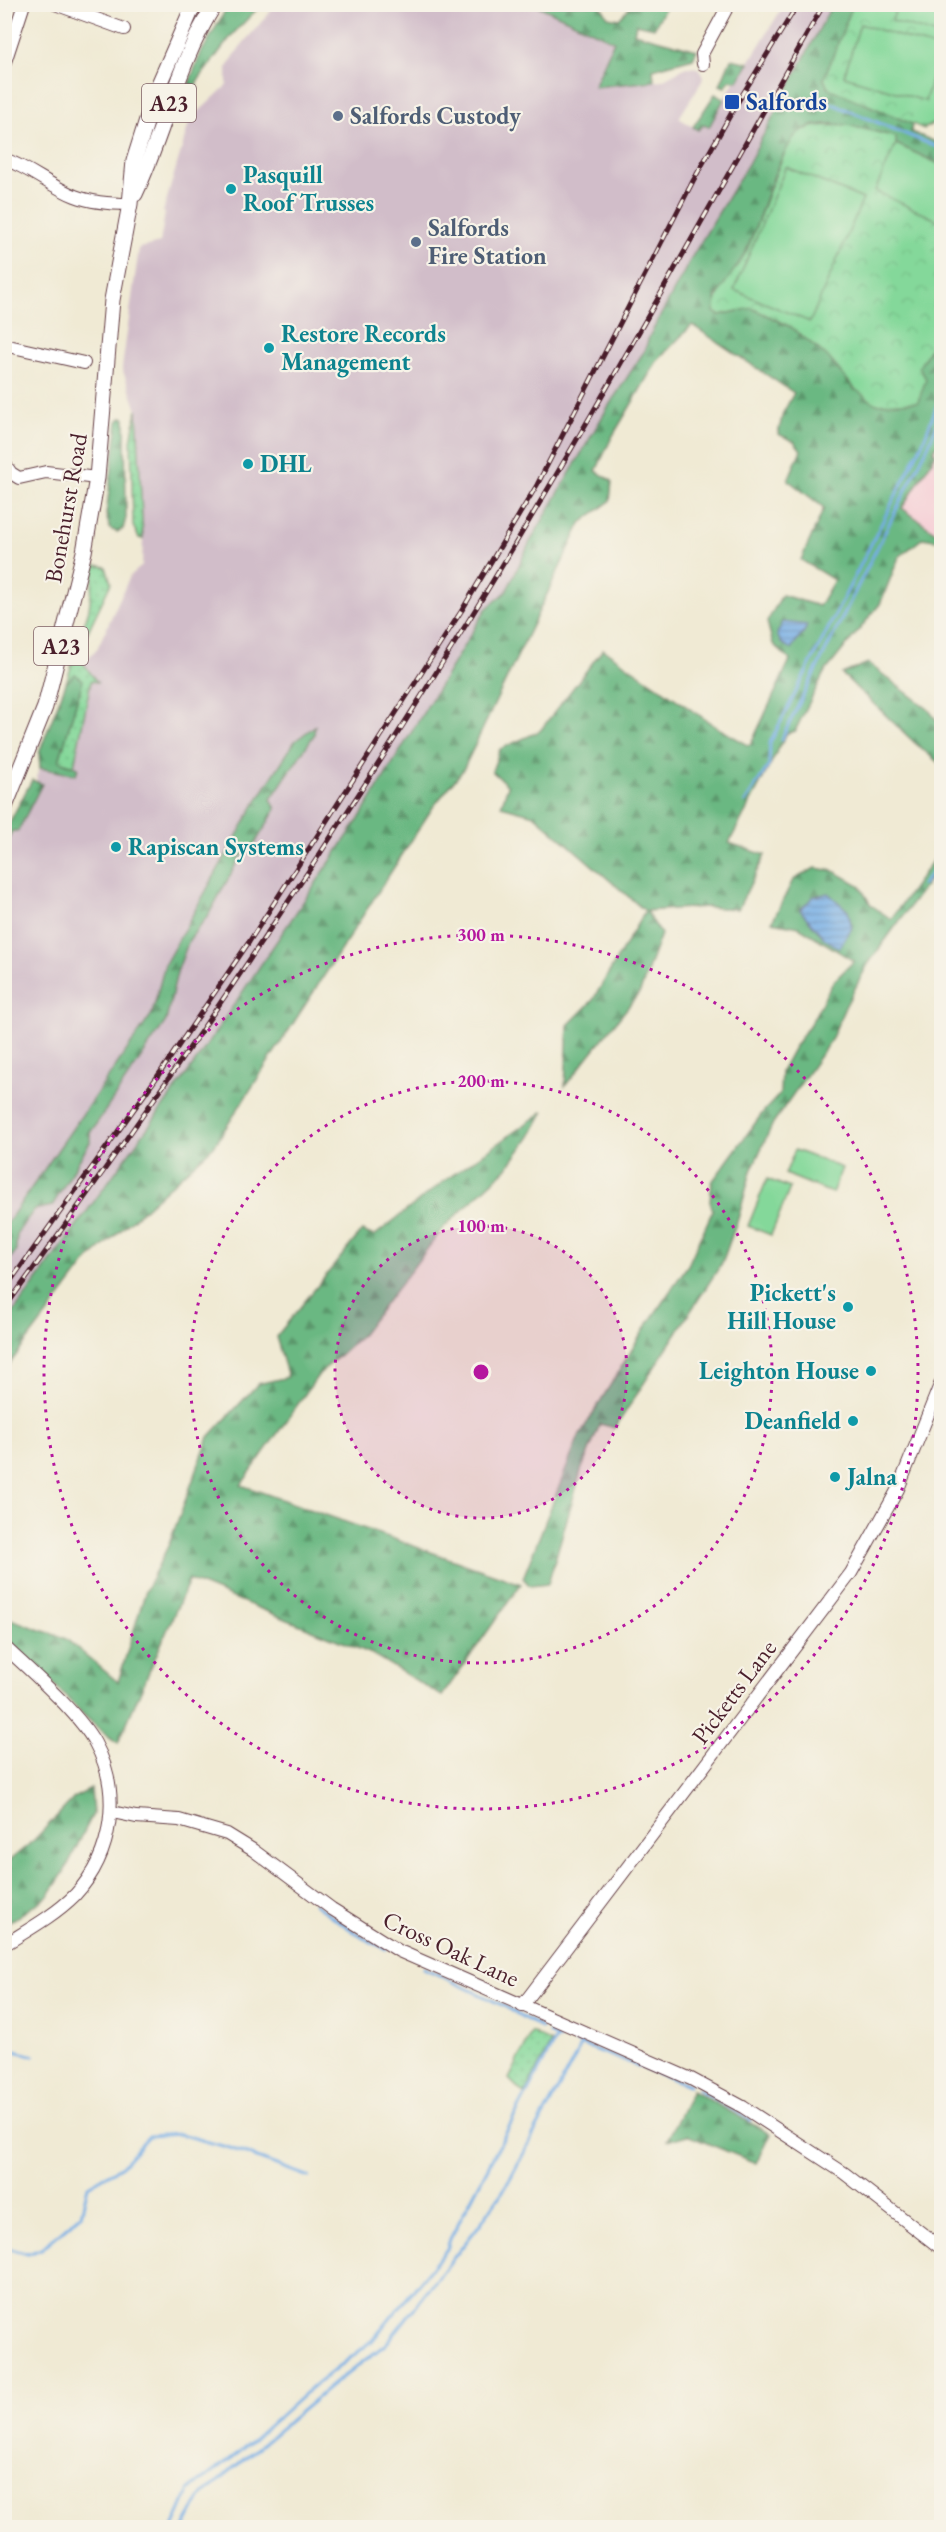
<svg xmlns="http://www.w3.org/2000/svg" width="946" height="2532" font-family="'EB Garamond',serif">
	<defs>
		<pattern id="grass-dots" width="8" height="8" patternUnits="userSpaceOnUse" patternTransform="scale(1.5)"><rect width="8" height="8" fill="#84d89a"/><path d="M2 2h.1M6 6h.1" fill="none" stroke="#74b985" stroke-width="1.8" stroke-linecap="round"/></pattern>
		<pattern id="forest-firs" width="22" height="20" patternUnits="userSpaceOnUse" patternTransform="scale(1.5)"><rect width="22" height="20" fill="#6bb882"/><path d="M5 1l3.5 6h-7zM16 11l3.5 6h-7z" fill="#5a956b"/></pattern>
		<pattern id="park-crowns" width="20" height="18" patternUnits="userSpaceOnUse" patternTransform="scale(1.5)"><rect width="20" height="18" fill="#84d89a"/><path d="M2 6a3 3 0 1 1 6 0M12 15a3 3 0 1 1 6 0" fill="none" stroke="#74b985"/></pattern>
		<pattern id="water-rules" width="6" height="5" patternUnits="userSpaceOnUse" patternTransform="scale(1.5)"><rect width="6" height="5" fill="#75ade5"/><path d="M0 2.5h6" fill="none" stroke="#628cba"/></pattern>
	</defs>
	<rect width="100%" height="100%" fill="#f7f3e8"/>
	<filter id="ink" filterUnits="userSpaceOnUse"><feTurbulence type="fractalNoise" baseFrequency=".0167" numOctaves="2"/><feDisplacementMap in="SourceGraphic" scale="12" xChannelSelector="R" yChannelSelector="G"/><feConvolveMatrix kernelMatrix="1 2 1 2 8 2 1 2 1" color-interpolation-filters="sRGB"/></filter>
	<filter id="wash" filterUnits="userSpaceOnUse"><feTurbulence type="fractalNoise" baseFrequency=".008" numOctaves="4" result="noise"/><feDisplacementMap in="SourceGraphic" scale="24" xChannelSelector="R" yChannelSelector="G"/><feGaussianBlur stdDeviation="1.35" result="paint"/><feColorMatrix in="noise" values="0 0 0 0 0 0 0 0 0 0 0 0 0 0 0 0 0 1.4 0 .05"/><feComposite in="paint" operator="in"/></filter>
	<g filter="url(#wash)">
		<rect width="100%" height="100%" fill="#f0ead4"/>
		<path fill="#f6cfd6" d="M940 440 941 441V536L902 508 936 455 933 451Z"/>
		<path fill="#d1bdc9" d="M276 5H536L614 41 594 87 662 80 686 67 698 68 703 76 702 81 679 118 698 130 704 125 709 127 734 82 738 80 784 5H832L748 164 693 255 649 337 645 350 608 407 530 542 506 592 486 609 407 742 294 919 194 1064 5 1324V1265L16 1251 17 1233 90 1142V1134L166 1021 177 972 189 940 209 914 240 857 251 850 270 799 314 735V726L295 741 253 807 165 964 152 1014 5 1226V846L42 784 36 780 40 768 52 771 78 768 74 766 90 687 78 668 97 649 130 576 142 566 143 539 137 410 122 368 139 248 160 243 165 213 163 212 190 120 227 85V67L240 47Z"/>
		<g fill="url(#grass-dots)" stroke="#677c62" stroke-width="1.5">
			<path d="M137 410 143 539 139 538 133 526 131 441Z"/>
			<path d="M95 565 106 567 111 583 82 644 83 663 97 682 91 681 74 766 59 761 82 680 66 683 89 609Z"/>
			<path d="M532 2032 551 2043 524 2094 509 2079Z"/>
		</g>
		<g fill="url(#forest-firs)" stroke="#5a6c56" stroke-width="1.5">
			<path d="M229 4 261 5 232 35 196 83 198 88 185 107 180 105 201 53Z"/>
			<path d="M536 5H600L608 17 619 19 632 5H667L654 28 636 24 634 33 697 50 693 58 653 69 654 81 594 87 614 41Z"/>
			<path d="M832 5H853L824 79 828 88 912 124 911 132 941 144V165L896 144V137C872 131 833 118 809 127 778 138 761 221 746 251 738 268 725 283 715 298L719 315 752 308 791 327 828 357 855 390 919 367 941 330V441L933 451 936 454 902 508 941 536V541L923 538 899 557 880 604 824 673 795 731 787 733 729 843 765 855 738 909 706 907 646 911 661 934 640 992 565 1086 568 1025 593 1000 645 911 534 815 501 806 508 786 492 771 500 749 540 731 603 649 718 728 748 745 751 744 790 660 773 644 767 622 782 595 819 606 834 580 801 560 824 508 788 480 801 450 794 441 778 434 783 413 794 393 692 325 657 361 612 437 596 471 612 481 610 501 581 523 463 770 433 807 214 1146 89 1259 5 1370V1324L194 1064 359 819 486 609 506 592 530 542 608 407 645 350 649 337 693 255 748 164Z"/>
			<path d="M731 59 749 63 738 81 730 80 725 87 720 85Z"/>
			<path d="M715 94 724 99 709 127 704 125 698 130 693 127Z"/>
			<path d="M123 417 125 419 126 518 123 529 117 532 110 529 106 515 118 421Z"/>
			<path d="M868 663 928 709 941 726V765L915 743 842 674Z"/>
			<path d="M75 674 83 680 59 761 78 768 76 775 40 768 39 753 66 683Z"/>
			<path d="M315 726 314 735 271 799 276 809 251 850 240 857 209 914 189 940 177 972 166 1021 90 1133V1142L52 1206 34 1210 17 1233 16 1251 5 1265V1226L152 1014 165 964 253 807 295 741Z"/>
			<path d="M32 780 42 784 18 831H12L5 846V831Z"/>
			<path d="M941 849V864L868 964 845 1007 831 1040 773 1123 751 1171 738 1219 722 1263 615 1428 600 1424 581 1471 548 1584 530 1586 523 1578 579 1436 647 1325 688 1265 713 1210 710 1202 712 1182 764 1111 780 1094 781 1071 793 1049 812 1021 833 982 854 961 799 927 772 922 793 880 815 868 834 871 859 885 871 905 891 919Z"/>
			<path d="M544 1111 529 1138 506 1169 444 1227 360 1337 319 1374 241 1485 521 1584 442 1696 372 1654 189 1580 118 1743C75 1714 45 1669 5 1637V1617L66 1639 118 1682 146 1590 169 1544 209 1437 258 1384 288 1377 276 1337 362 1231 374 1236 444 1181Z"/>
			<path d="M91 1789 93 1814 64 1872 48 1896 5 1925V1864L33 1841 75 1797Z"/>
			<path d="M692 2090 770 2134 756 2163 687 2135 667 2141Z"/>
		</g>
		<g fill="url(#park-crowns)" stroke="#677c62" stroke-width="1.5">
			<path d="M853 5H941V102L937 121 924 129 828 88 824 79Z"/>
			<path d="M847 125 896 137V144L941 165 942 264 938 274 941 276V330L919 367 926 379 918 402 876 404 855 389 828 357 791 327 752 308 719 315 714 312C716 288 735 273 746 252 757 229 782 145 798 133 812 123 831 126 847 125Z"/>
		</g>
		<g fill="#84d89a" stroke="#677c62" stroke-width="1.5">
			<path d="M897 5H941V36L892 21Z"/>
			<path d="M860 24 941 49 925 101 844 76Z"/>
			<path d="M896 144 941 165V222L875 191Z"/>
			<path d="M786 167 863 199 810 322 734 290Z"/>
			<path d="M795 1150 842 1168 832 1193 785 1174Z"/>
			<path d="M767 1179 790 1188 771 1235 748 1226Z"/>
		</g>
		<g fill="url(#water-rules)" stroke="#606688" stroke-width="1.5">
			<path d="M783 622 807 625C804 636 796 639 791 649L781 643 777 634Z"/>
			<path d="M828 893 848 911 852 928 839 948 824 938 800 910 813 897Z"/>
		</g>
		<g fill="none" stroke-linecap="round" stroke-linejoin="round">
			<g stroke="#75ade5" stroke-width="3">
				<path d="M823 100 942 149"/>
				<path d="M781 740 929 444 942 411"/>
				<path d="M745 802 769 765 770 743 923 442 942 392"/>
				<path d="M922 885 942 861"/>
				<path d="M314 1904 363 1938 386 1949"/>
				<path d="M424 1968 504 2006 541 2028"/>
				<path d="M549 2033 556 2038"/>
				<path d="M575 2042 689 2085"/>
				<path d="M4 2048 34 2056"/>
				<path d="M698 2089 751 2120"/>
				<path d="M4 2247 28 2254 41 2249 81 2215 88 2186 122 2166 149 2136 180 2134 230 2148 309 2177"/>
				<path d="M189 2490 241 2451 305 2393 371 2342 447 2249 450 2239 556 2038 560 2039"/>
				<path d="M173 2528 188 2493"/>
				<path d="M184 2528 200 2498 225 2475 331 2386 386 2344 481 2223 505 2188 582 2044"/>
			</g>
		</g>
	</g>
	<g filter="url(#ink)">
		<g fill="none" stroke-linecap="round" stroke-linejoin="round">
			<defs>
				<g id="minor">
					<path d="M55 4 124 29"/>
					<path d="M703 64 702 54 729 4"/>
					<path d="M4 65 24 4"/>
					<path d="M4 159C30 168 50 186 75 196 93 203 111 204 130 204"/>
					<path d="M4 345 84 363"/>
					<path d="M4 463 11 473 19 478 46 472 97 478"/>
					<path d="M4 1646C31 1672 78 1712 95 1743 122 1792 113 1854 75 1895 55 1915 28 1930 4 1945"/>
					<path d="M112 1812 136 1817 179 1820 227 1834 253 1850 332 1909 399 1951 691 2079 743 2107 844 2173 942 2249"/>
					<path d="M522 2006 851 1573 898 1489 942 1380"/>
				</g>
				<g id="major">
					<path d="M135 194C165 131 177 63 215 4"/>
					<path d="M4 809 45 707 84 552 97 478 112 300 130 204 134 161 156 91 194 4"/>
				</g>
			</defs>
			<use href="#minor" stroke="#633d44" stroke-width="14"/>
			<use href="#major" stroke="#633d44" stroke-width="17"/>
			<use href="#minor" stroke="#fff" stroke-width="12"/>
			<use href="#major" stroke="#fff" stroke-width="15"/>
			<defs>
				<g id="rail">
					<path d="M4 1290 162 1070 249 942 462 610 537 485 693 181 736 105 798 4"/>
					<path d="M4 1309C169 1084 325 853 472 615 595 415 708 209 824 4"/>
				</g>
			</defs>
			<use href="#rail" stroke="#4a1f2b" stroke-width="5"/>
			<use href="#rail" stroke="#f7f3e8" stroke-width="3" stroke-dasharray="9" stroke-linecap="butt"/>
		</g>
	</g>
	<circle cx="481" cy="1372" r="146" fill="#b5179e" fill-opacity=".12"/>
	<g fill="none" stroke="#b5179e" stroke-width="3" stroke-dasharray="3 6">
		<circle cx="481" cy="1372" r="146"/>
		<circle cx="481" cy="1372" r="291"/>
		<circle cx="481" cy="1372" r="437"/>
	</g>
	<rect fill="#1a4fb4" stroke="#f7f3e8" stroke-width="2" x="724" y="94" width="16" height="16" rx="3"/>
	<g fill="#5c6f8a" stroke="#f7f3e8" stroke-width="2">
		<circle cx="338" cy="116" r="6"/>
		<circle cx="416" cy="242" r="6"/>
	</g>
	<g fill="#0f9aa8" stroke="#f7f3e8" stroke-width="2">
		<circle cx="231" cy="189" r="6"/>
		<circle cx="269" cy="348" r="6"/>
		<circle cx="248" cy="464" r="6"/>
		<circle cx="116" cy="847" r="6"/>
		<circle cx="848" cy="1307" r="6"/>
		<circle cx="871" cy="1371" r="6"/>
		<circle cx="853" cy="1421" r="6"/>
		<circle cx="835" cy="1477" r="6"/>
	</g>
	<g text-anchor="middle" stroke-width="4.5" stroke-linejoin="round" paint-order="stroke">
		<g fill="#f7f3e8" stroke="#7e5f64" stroke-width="1.5">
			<rect x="142" y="84" width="54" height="38" rx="4.5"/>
			<rect x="34" y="627" width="54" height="38" rx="4.5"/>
		</g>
		<g font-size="22" font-weight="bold" fill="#4a1f2b">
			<text x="169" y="111">A23</text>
			<text x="61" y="654">A23</text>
		</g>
		<g font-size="24" font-weight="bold" fill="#164399" stroke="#f7f3e8" text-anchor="start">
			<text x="746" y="110">Salfords</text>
		</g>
		<g font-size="24" font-weight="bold" fill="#4e5e75" stroke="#f7f3e8" text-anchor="start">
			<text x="350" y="124">Salfords Custody</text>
			<text x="428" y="236">Salfords<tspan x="428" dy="28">Fire Station</tspan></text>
		</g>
		<g font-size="24" font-weight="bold" fill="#0d838f" stroke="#f7f3e8" text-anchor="start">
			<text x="243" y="183">Pasquill<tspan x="243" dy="28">Roof Trusses</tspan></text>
			<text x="281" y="342">Restore Records<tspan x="281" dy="28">Management</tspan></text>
			<text x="260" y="472">DHL</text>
			<text x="128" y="855">Rapiscan Systems</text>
			<text x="836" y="1301" text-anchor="end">Pickett's<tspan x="836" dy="28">Hill House</tspan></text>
			<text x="859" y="1379" text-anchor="end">Leighton House</text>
			<text x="841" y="1429" text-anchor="end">Deanfield</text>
			<text x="847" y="1485">Jalna</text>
		</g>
		<g font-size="24" fill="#4a1f2b" stroke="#f7f3e8">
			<text transform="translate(66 508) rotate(-80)" y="8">Bonehurst Road</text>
			<text transform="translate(734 1692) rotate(-53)" y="8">Picketts Lane</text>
			<text transform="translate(451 1949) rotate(25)" y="8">Cross Oak Lane</text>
		</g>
	</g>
	<circle cx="481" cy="1372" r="9" fill="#b5179e" stroke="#f7f3e8" stroke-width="3"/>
	<g font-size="18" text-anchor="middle" font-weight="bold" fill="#b5179e" stroke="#f7f3e8" stroke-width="4.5" stroke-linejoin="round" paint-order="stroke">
		<text x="481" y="941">300 m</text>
		<text x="481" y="1087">200 m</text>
		<text x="481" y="1232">100 m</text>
	</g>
	<rect width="946" height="2532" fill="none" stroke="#f7f3e8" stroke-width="24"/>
</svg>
